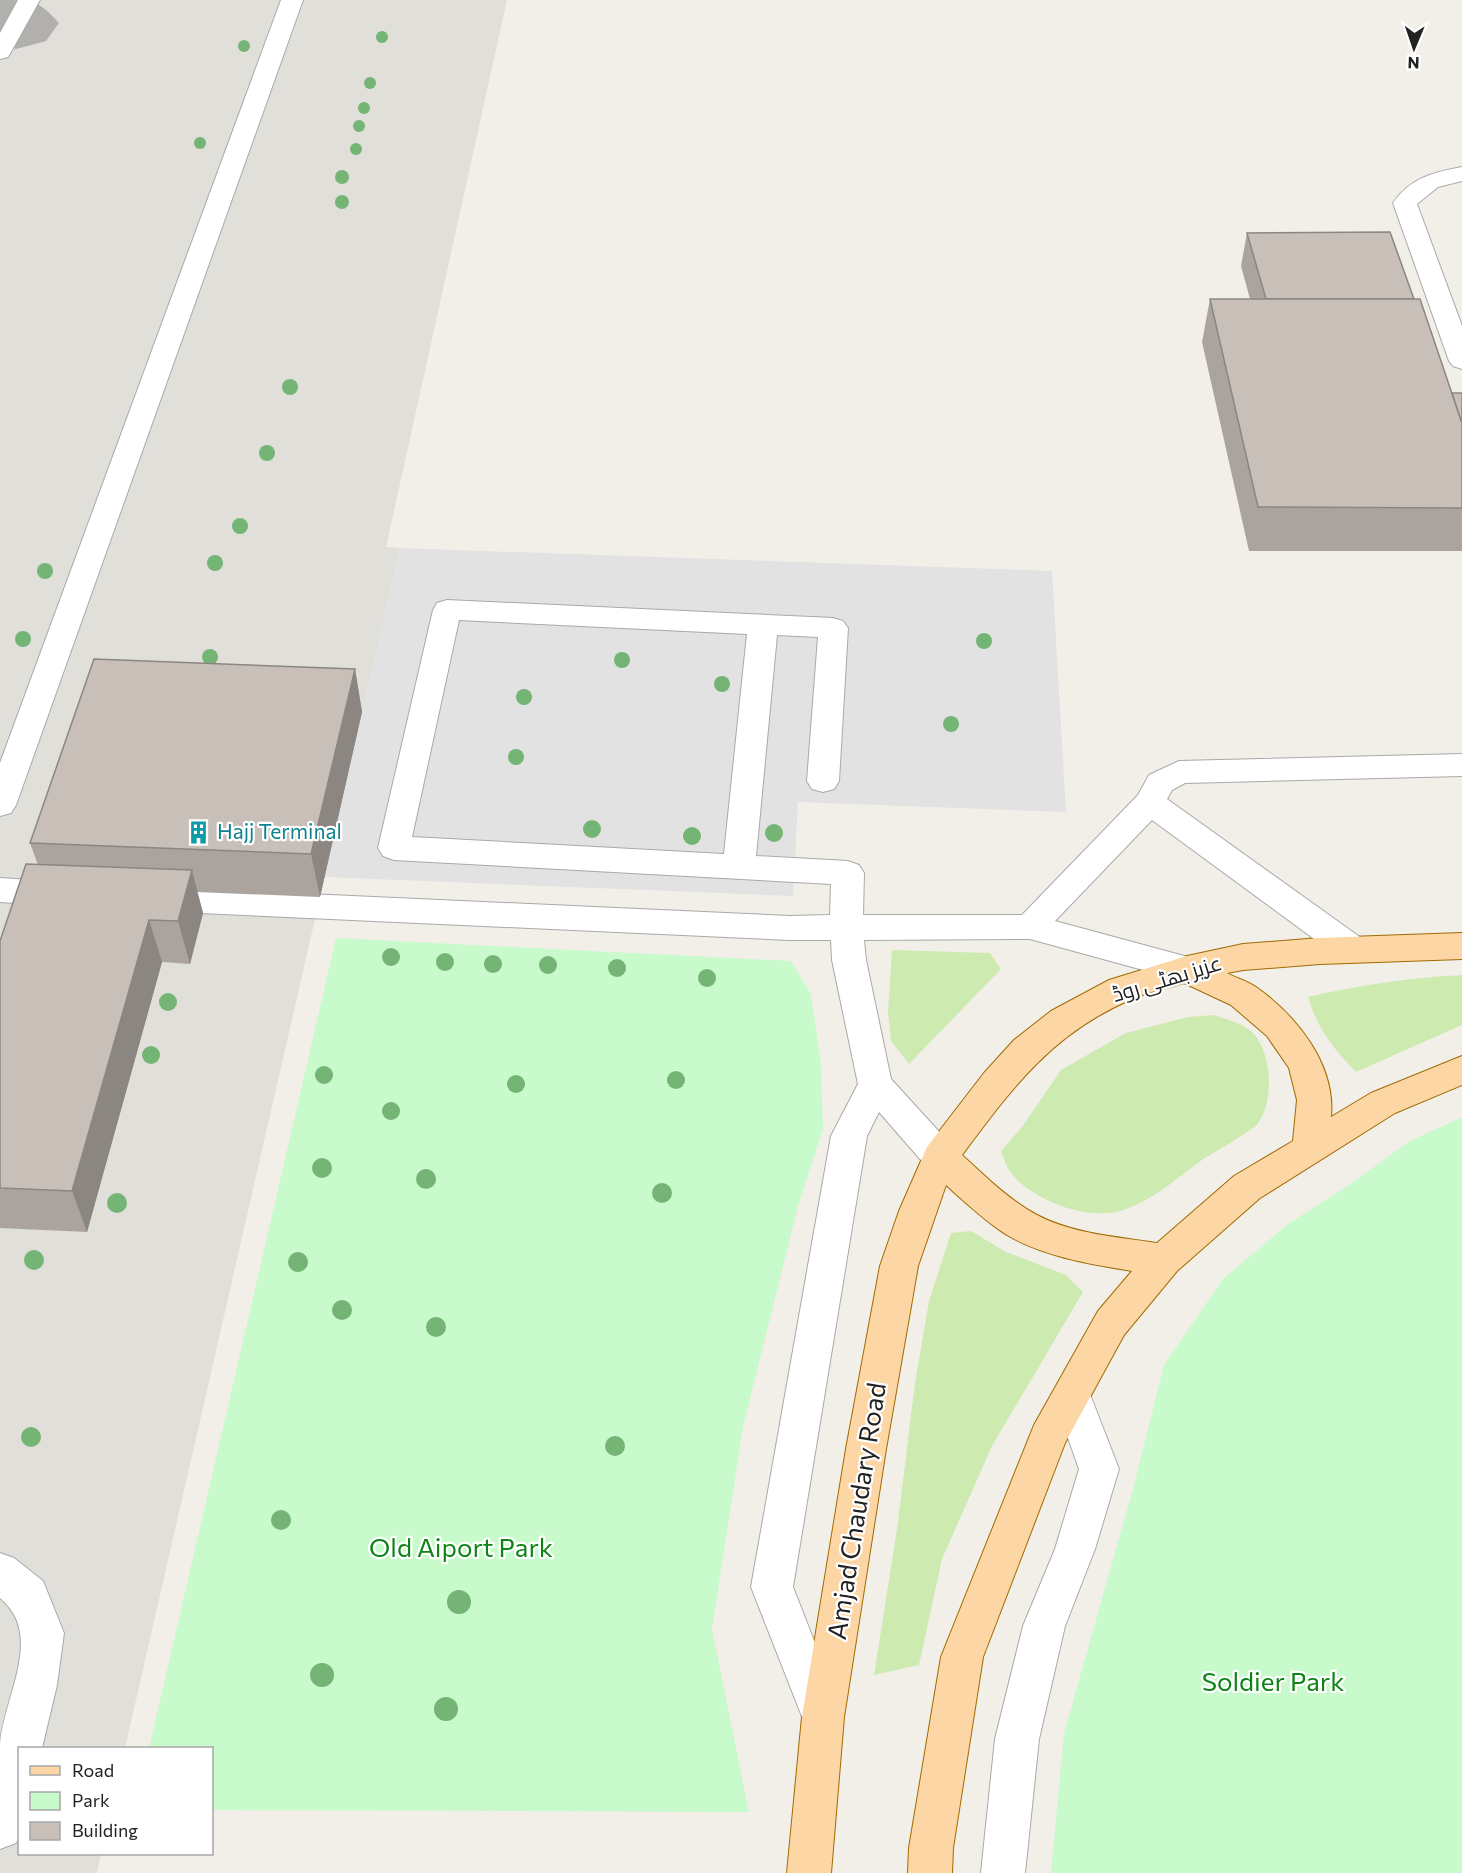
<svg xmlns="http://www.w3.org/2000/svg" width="1462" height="1873" font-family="Commissioner,Cairo,sans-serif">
	<rect width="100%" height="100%" fill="#f2efe9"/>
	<path fill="#e1dfda" d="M0 0H507L386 547 400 548 125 1748H20V1854H101L97 1873H0Z"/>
	<g fill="#cdebb0">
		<path d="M892 950 990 953 1001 969 909 1064 891 1041 888 1012Z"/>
		<path d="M1462 975V1025L1356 1072C1333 1048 1318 1030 1308 997 1359 985 1409 978 1462 975Z"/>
		<path d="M1214 1015C1225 1019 1239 1022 1248 1029 1272 1046 1275 1098 1259 1122 1253 1131 1214 1152 1202 1160 1177 1178 1156 1198 1126 1209 1091 1223 1033 1201 1010 1172 1006 1166 1004 1158 1001 1151L1022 1127 1061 1070 1126 1033 1188 1017Z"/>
		<path d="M971 1231 1006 1252 1066 1275 1083 1292 992 1446 942 1559 919 1665 874 1675 897 1529 915 1383 929 1301 951 1233Z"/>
	</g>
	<g fill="#c8facc">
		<path d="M336 938 791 961 811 994 821 1064 823 1129 798 1206 743 1427 712 1629 749 1812 212 1810V1748H149Z"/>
		<path d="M1462 1117V1873H1051L1064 1733 1133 1489 1164 1365 1223 1279 1288 1224 1346 1187 1410 1141Z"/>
	</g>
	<path fill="#e2e2e2" d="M400 548 1052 571 1066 812 798 802 793 896 324 877Z"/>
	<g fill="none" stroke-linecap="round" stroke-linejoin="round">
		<path fill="#b1b0ac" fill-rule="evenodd" d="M0 0C33 0 38 0 59 23L46 41 16 49 0 45Z"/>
		<defs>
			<g id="minor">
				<path d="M18 0H40L11 52 8 57 0 59V33Z"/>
				<path d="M281 0H303L16 805 11 813 0 816V763Z"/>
				<path d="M1462 167V181L1438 187 1417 204 1462 326V369L1453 366 1449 361 1393 203C1410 178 1434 172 1462 167Z"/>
				<path d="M447 600 833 618 843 621 848 628 839 781 834 789 823 792 812 789 807 781 818 637 777 635 756 856 848 861 859 865 864 873 863 915H1022L1138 795 1149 775 1179 761 1462 754V776L1185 783 1172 790 1167 799 1364 940 1369 949 1364 958 1352 962 1340 958 1152 820 1055 921 1199 960 1204 969 1199 978 1187 982 1030 939 864 940 866 960 891 1079 953 1147 958 1157 953 1167 940 1172 927 1167 879 1112 867 1136 793 1587 844 1717 838 1732 823 1738 808 1732 751 1587 831 1136 858 1084 832 960 831 940H790L157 911 145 908 141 899 145 890 157 887 790 916 830 915 831 884 394 860 383 856 378 848 433 610 437 603ZM459 620 747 634 724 854 412 837Z"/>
				<path d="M0 878 60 882 71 885 76 894 71 903 60 906 0 902Z"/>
				<path d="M1072 1379 1086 1384 1119 1469 1095 1549 1065 1626 1039 1739 1025 1873H981L995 1739 1023 1626 1055 1549 1079 1469 1053 1396 1058 1384Z"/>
				<path d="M0 1553 14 1558 43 1581 64 1633 57 1685 42 1748H20V1833L16 1843 0 1849C0 1814 0 1778 0 1744 4 1696 45 1635 0 1598Z"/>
			</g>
			<path id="major" d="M1462 933V959L1320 964 1243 970 1227 973C1236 978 1247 981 1256 987 1297 1016 1336 1065 1331 1117L1371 1093 1462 1056V1085L1395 1113 1260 1198 1177 1271 1124 1335 1065 1443 983 1657 953 1848 952 1873H908L909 1848 941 1657 1034 1425 1098 1311 1132 1271C1091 1264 1044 1257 1007 1235 985 1221 966 1203 946 1185L918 1266 886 1449 844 1717 831 1873H787L802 1717 846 1449 880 1266 899 1211 927 1147 984 1073 1014 1040 1051 1011 1109 980 1187 956 1243 944 1320 938ZM1184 983 1231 1005 1267 1036 1289 1068 1297 1100 1293 1141 1234 1176 1157 1243C1118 1237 1073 1234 1037 1215 1009 1200 985 1176 962 1155 1012 1088 1052 1033 1132 999 1148 992 1167 988 1184 983Z"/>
		</defs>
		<use href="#minor" stroke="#a9a9a9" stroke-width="2"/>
		<use href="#major" stroke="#a06b00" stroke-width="2"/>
		<use href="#minor" fill="#fff" fill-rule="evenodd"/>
		<use href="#major" fill="#fcd6a4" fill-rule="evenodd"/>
	</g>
	<g fill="#74b475">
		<circle cx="382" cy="37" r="6"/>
		<circle cx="244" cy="46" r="6"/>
		<circle cx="370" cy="83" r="6"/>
		<circle cx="364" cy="108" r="6"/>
		<circle cx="359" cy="126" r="6"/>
		<circle cx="200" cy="143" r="6"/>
		<circle cx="356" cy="149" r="6"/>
		<circle cx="342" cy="177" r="7"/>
		<circle cx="342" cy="202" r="7"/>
		<circle cx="290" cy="387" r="8"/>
		<circle cx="267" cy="453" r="8"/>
		<circle cx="240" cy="526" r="8"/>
		<circle cx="215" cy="563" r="8"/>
		<circle cx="45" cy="571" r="8"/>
		<circle cx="23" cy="639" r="8"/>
		<circle cx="984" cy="641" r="8"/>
		<circle cx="210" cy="657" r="8"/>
		<circle cx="622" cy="660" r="8"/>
		<circle cx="722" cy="684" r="8"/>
		<circle cx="524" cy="697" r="8"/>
		<circle cx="951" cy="724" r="8"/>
		<circle cx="516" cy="757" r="8"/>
		<circle cx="592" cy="829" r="9"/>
		<circle cx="774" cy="833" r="9"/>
		<circle cx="692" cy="836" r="9"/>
		<circle cx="391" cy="957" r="9"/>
		<circle cx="445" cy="962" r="9"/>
		<circle cx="493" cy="964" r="9"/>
		<circle cx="548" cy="965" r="9"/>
		<circle cx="617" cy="968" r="9"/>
		<circle cx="707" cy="978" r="9"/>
		<circle cx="168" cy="1002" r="9"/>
		<circle cx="151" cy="1055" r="9"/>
		<circle cx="324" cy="1075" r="9"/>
		<circle cx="676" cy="1080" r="9"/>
		<circle cx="516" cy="1084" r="9"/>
		<circle cx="391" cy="1111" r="9"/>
		<circle cx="322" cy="1168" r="10"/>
		<circle cx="426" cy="1179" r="10"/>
		<circle cx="662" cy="1193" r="10"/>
		<circle cx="117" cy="1203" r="10"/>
		<circle cx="34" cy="1260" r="10"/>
		<circle cx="298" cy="1262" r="10"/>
		<circle cx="342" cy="1310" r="10"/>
		<circle cx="436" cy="1327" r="10"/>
		<circle cx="31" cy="1437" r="10"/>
		<circle cx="615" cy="1446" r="10"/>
		<circle cx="281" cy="1520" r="10"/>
		<circle cx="459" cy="1602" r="12"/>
		<circle cx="322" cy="1675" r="12"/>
		<circle cx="446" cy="1709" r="12"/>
	</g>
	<g fill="#aba49e">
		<path d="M1247 233 1414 299 1452 393H1462V551H1249L1202 342 1210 299H1250L1241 266Z"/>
		<path d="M355 669 362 712 320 897 197 892 203 913 190 964 162 962 87 1232 0 1228V941L38 865 30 843Z"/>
	</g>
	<g fill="#8b8681">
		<path d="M355 669 362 712 320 897 311 854Z"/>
		<path d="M192 870 203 913 190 964 178 921Z"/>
		<path d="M149 920 162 962 87 1232 72 1191Z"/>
	</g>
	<g fill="#c7bfb8" stroke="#8b8681" stroke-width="1.5">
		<path d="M1390 232 1414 299H1266L1247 233Z"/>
		<path d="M1210 299H1420L1462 423V508L1258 507Z"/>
		<path d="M1452 393H1462V423Z"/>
		<path d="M94 659 355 669 311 854 30 843Z"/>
		<path d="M26 864 192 870 178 921 149 920 72 1191 0 1188V941Z"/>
	</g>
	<defs>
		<symbol id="building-bare" viewBox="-9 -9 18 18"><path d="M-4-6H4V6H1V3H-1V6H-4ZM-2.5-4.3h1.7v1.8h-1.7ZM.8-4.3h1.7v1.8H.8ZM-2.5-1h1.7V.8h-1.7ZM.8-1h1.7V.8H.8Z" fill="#0f9aa8" stroke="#fff" stroke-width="2.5" paint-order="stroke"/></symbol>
	</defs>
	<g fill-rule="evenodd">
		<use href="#building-bare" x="182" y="816" width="33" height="33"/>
	</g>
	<g text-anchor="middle" stroke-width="4.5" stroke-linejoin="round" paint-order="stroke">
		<g font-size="21" fill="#0d838f" stroke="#fff" text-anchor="start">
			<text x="217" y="839">Hajj Terminal</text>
		</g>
		<g font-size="21" fill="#222" stroke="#fff">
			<text transform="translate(1167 979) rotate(-17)" y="7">عزیز بھٹی روڈ</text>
		</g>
		<g font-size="26" fill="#222" stroke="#fff">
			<text transform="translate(857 1511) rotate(-81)" y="9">Amjad Chaudary Road</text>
		</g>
		<g font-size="26" fill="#0c8416" stroke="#fff">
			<text x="461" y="1557">Old Aiport Park</text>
			<text x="1273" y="1691">Soldier Park</text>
		</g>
	</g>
	<rect x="18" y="1747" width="195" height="108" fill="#ffffff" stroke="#a7a7a7" stroke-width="1.5"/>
	<rect x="30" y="1766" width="30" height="9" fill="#fcd6a4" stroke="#a7a7a7" stroke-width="1.5"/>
	<text x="72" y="1777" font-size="18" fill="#222222">Road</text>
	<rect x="30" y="1792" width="30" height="18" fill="#c8facc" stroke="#a7a7a7" stroke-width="1.5"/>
	<text x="72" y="1807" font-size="18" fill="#222222">Park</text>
	<rect x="30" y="1822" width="30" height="18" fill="#c7bfb8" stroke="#a7a7a7" stroke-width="1.5"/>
	<text x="72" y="1837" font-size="18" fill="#222222">Building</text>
	<g transform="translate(1414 48) rotate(182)" stroke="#ffffff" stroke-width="4.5" paint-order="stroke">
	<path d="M0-4.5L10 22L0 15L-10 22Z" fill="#222222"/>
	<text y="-9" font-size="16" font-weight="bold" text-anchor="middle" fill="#222222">N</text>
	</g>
</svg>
